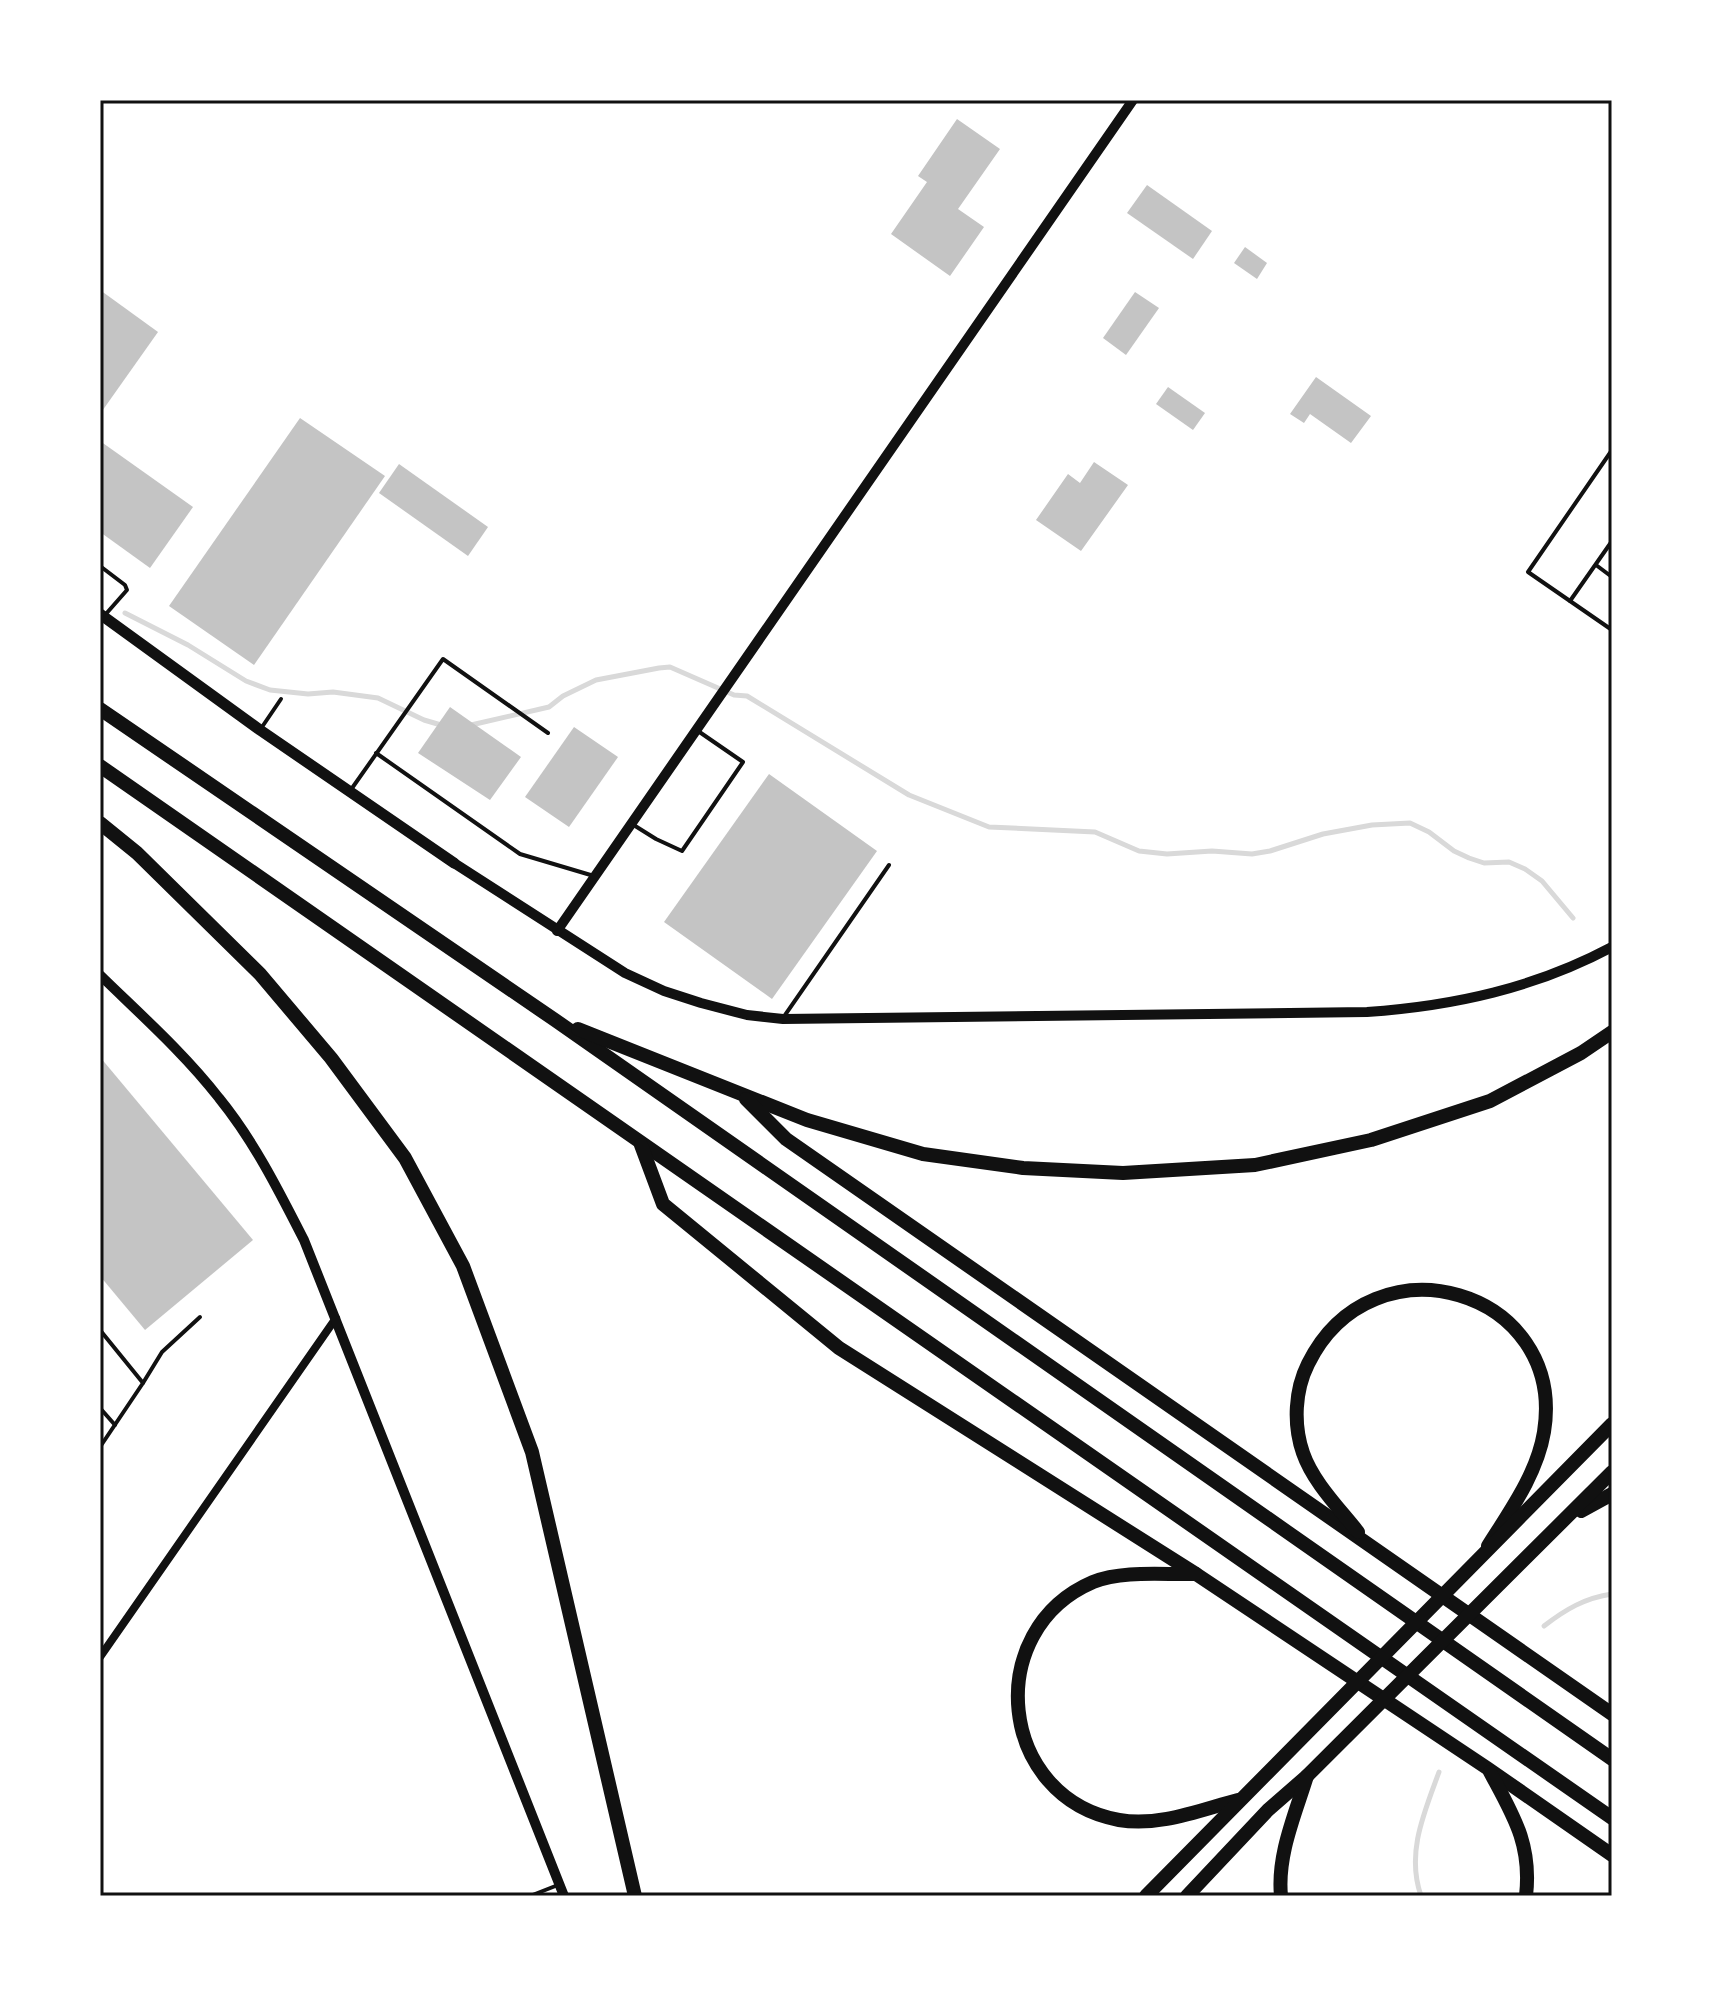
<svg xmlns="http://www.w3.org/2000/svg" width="1712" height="1996" font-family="Signika,sans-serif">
	<rect width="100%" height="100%" fill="#fff"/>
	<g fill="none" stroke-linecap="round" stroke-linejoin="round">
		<g stroke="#d9d9d9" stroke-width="5">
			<path d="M125 613 188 645 246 681 270 690 308 694 333 692 378 698 424 720 441 725"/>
			<path d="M471 725 549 707 563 696 596 680 659 668 670 667 734 695 747 696 909 795 989 827 1095 832 1139 851 1167 854 1212 851 1252 854 1270 851 1323 834 1372 825 1410 823 1429 832 1454 851 1469 858 1484 863 1509 862 1525 869 1542 881 1573 918"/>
			<path d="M1544 1626C1566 1609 1585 1598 1612 1594"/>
			<path d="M1421 1896C1406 1853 1424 1813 1439 1772"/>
		</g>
	</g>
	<g fill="#c4c4c4">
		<path d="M957 119 1000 149 958 209 984 227 950 276 891 234 927 182 918 176Z"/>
		<path d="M1147 185 1212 231 1193 259 1127 213Z"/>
		<path d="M1245 247 1267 263 1257 279 1234 263Z"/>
		<path d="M100 290 158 332 100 414Z"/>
		<path d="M1135 292 1159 308 1126 355 1103 338Z"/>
		<path d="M1316 377 1371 416 1351 443 1310 414 1304 423 1290 414Z"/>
		<path d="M1168 387 1205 413 1193 430 1156 404Z"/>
		<path d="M300 418 385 476 254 665 169 606Z"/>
		<path d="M100 441 193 507 150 568 100 532Z"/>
		<path d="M1094 462 1128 485 1081 551 1036 520 1068 474 1080 483Z"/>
		<path d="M399 464 488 527 468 556 379 493Z"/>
		<path d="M450 707 521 757 490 800 418 753Z"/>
		<path d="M574 727 618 757 569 827 525 797Z"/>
		<path d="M769 774 877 851 772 999 664 922Z"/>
		<path d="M100 1057 253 1240 145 1330 100 1276Z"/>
	</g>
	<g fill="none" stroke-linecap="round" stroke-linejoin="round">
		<g stroke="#111" stroke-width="4">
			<path d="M1612 450 1528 572 1612 630"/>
			<path d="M1596 565 1612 577"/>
			<path d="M100 566 125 585 127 590 105 615"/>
			<path d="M1570 601 1612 541"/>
			<path d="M262 727 281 699"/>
			<path d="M376 753 520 854 594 876"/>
			<path d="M350 791 443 659 548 733"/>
			<path d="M632 824 656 839 682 851 743 762 698 731"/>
			<path d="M783 1018 889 865"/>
			<path d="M100 1330 143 1383 100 1447"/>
			<path d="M143 1383 162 1352 200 1317"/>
			<path d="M100 1408 115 1425"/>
			<path d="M530 1896 558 1885"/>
		</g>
		<path stroke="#111" stroke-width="8" d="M100 1657 336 1318"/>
		<g stroke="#111" stroke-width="10">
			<path d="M454 863 625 973 664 991 701 1003 747 1015 783 1019 1367 1012C1454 1006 1535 988 1612 947"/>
			<path d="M557 931 1133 100"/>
			<path d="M100 975C141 1015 184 1053 219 1098 254 1141 279 1191 304 1240L564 1896"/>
		</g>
		<path stroke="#111" stroke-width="11" d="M100 614 260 730 454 863"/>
		<g stroke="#111" stroke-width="14">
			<path d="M100 709 555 1020 1612 1759"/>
			<path d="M100 766 1612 1818"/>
			<path d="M100 823 137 853 260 974 331 1058 405 1158 463 1266 532 1452 635 1896"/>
			<path d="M578 1029 807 1120 923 1154 1023 1168 1123 1173 1255 1165 1371 1140 1490 1101 1581 1053 1612 1032"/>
			<path d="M746 1099 786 1139 1612 1714"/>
			<path d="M641 1145 663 1204 839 1348 1196 1574 1487 1768 1612 1855"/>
			<path d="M1581 1511 1612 1494"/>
			<path d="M1358 1532C1339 1508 1313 1482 1303 1453 1293 1424 1295 1390 1308 1364 1373 1232 1567 1290 1544 1432 1537 1474 1510 1511 1488 1546"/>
			<path d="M1196 1574C1164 1575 1123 1570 1093 1582 981 1630 998 1798 1119 1820 1159 1827 1200 1810 1238 1800"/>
			<path d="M1490 1772C1513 1815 1532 1844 1526 1896"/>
			<path d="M1146 1896 1612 1424"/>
			<path d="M1187 1896 1268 1810 1307 1776 1612 1472"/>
			<path d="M1281 1896C1277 1855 1295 1815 1307 1776"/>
		</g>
	</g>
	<rect width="1712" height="1996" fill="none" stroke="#ffffff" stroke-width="204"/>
	<rect x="102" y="102" width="1508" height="1792" fill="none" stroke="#111" stroke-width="3"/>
</svg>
